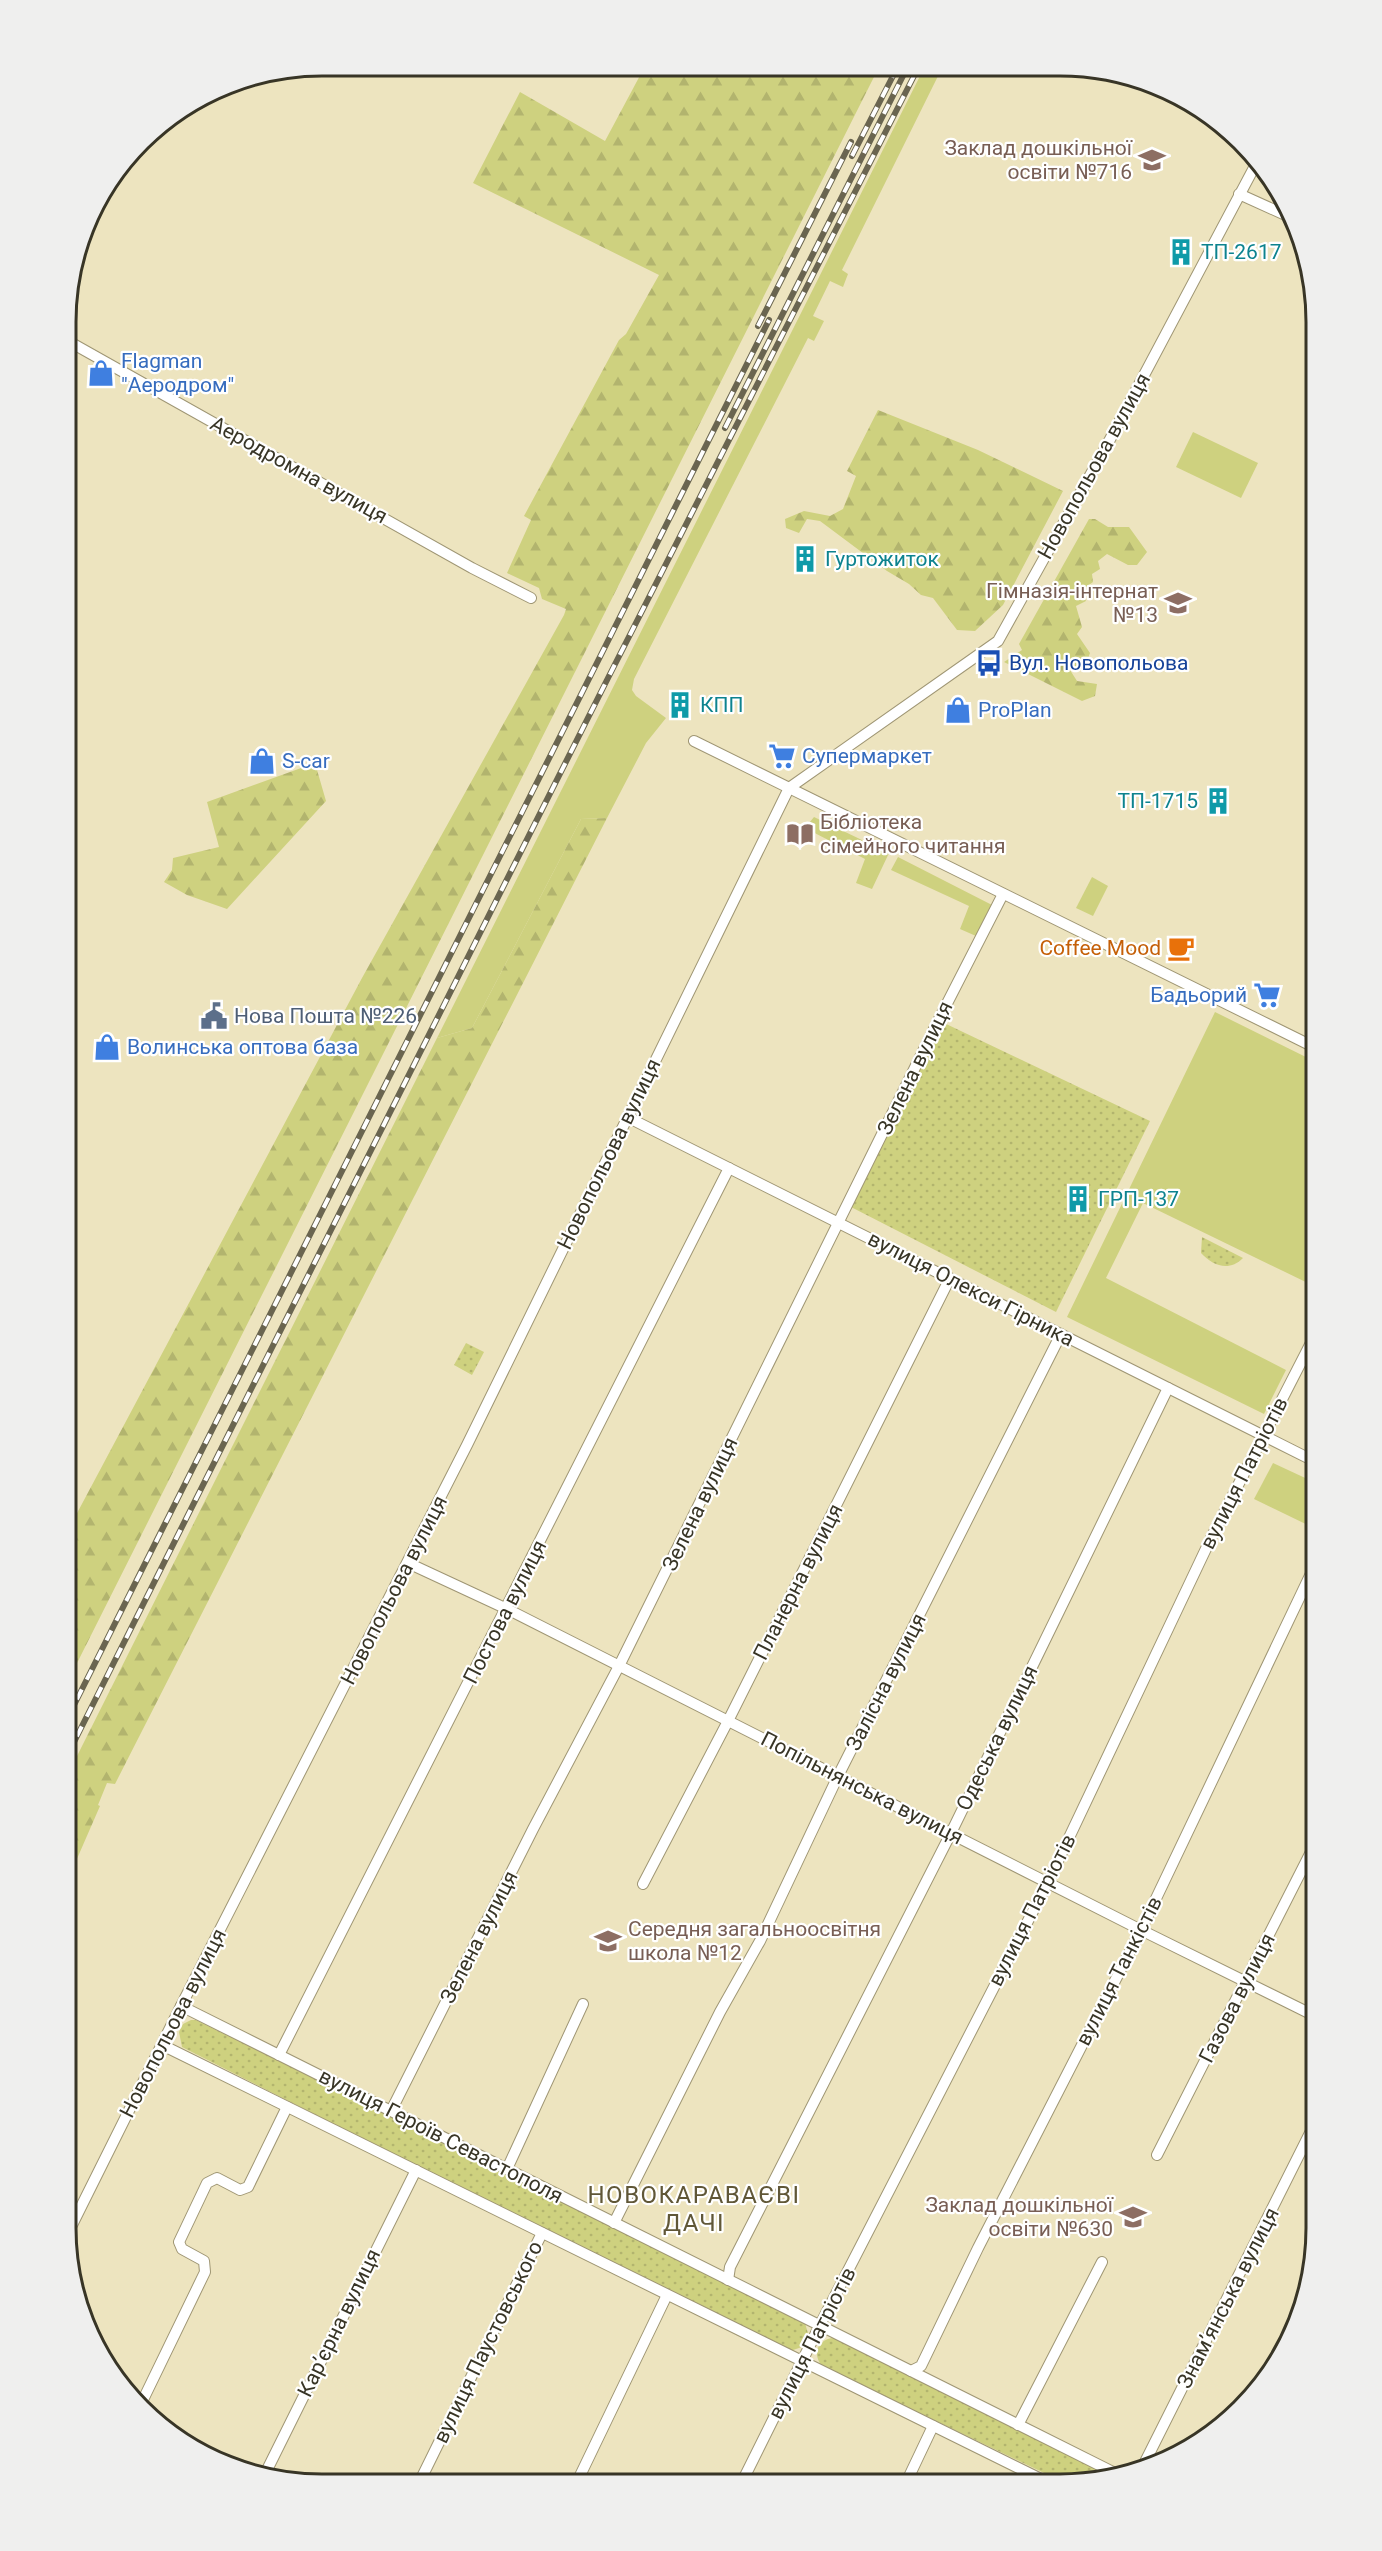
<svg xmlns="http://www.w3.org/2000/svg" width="1382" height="2551" font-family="Roboto,sans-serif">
	<defs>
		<pattern id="forest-firs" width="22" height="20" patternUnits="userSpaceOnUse" patternTransform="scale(1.5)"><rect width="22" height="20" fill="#ced17f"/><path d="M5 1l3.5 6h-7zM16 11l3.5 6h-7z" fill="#b2b46e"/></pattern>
		<pattern id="park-dots" width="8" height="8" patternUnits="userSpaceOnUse" patternTransform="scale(1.5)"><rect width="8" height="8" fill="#ced17f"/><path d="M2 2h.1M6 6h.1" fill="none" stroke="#b2b46e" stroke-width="1.8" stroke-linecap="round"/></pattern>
	</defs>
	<rect width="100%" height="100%" fill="#ede4bf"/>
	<g fill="#ced17f">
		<path d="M923 70H941L842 270 848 274 843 287 830 281 813 316 824 321 814 341 808 338 634 679 632 690 636 696 666 718 646 743 607 818 581 819 472 1028 437 1038Z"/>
		<path d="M1193 432 1258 463 1241 498 1176 467Z"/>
		<path d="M814 817 889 853 872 889 856 883 865 859 805 828Z"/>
		<path d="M898 857 992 905 976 936 960 929 969 906 891 870Z"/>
		<path d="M1092 877 1108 886 1093 916 1076 908Z"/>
		<path d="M1215 1012 1316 1062V1287L1143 1203 1106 1278 1286 1370 1264 1414 1067 1317Z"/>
		<path d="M1273 1463 1316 1483V1529L1254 1499Z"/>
	</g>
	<g fill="url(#forest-firs)">
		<path d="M644 68 878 69 67 1683V1532L362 978 564 615 566 609 542 599 539 588 507 573 531 520 524 516 619 340 626 334 659 275 473 183 520 92 605 141Z"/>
		<path d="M878 410 978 450 1063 491 1003 605 975 631 957 630 933 598 921 595 909 584 887 571 820 521 807 519 799 533 786 528 785 519 804 511 830 516 843 509 856 476 847 471Z"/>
		<path d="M1089 519H1095L1108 527H1129L1147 552 1137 565H1128L1107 554 1098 561 1100 569 1092 574 1093 582 1082 590 1086 601 1076 606 1082 627 1077 634 1090 653 1085 667 1070 670 1077 681 1097 684 1095 696 1082 701 1004 662 1022 650 1019 644Z"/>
		<path d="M315 763 326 801 227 909 187 895 164 882 172 870 173 858 219 847 207 802Z"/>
		<path d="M607 818 115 1784 107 1783 98 1805 100 1806 66 1884 67 1776 437 1038 472 1028 581 819Z"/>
	</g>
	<g fill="url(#park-dots)">
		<path d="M942 1022 1150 1121 1056 1312 851 1207Z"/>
		<path d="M1202 1237 1243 1258C1229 1272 1213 1266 1201 1253Z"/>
		<path d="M466 1343 484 1352 472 1375 454 1365Z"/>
		<path d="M191 2020H196L805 2323 809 2337 805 2346 790 2351 598 2258 182 2047 179 2032 183 2024Z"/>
		<path d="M836 2338 1115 2476 1067 2484 822 2366C811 2353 819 2337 836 2338Z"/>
	</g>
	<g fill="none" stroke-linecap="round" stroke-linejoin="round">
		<defs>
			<g id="minor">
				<path d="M1239 194 1292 218"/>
				<path d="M68 341 472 568 531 598"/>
				<path d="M694 741 1316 1048"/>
				<path d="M627 1117 1316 1462"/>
				<path d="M408 1563 507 1609 1141 1930 1315 2016"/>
				<path d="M643 1884 728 1721 950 1278"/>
				<path d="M181 2006 1119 2475"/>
				<path d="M162 2045 1053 2485"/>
				<path d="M279 2055 729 1168"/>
				<path d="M391 2111 533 1829 619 1666 936 1025 1003 894"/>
				<path d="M1157 2155 1316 1842"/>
				<path d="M507 2169 583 2004"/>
				<path d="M614 2223 720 2012 760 1941 838 1776 1061 1334"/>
				<path d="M67 2235 181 2006 467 1445 789 788 998 641 1107 445 1257 162"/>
				<path d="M728 2280 730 2267 951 1833 1168 1388"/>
				<path d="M911 2371 921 2366 978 2248 1141 1930 1316 1563"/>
				<path d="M140 2406 205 2272 204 2261 182 2249 179 2242 207 2183 217 2178 240 2190 248 2187 287 2107"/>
				<path d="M1018 2425 1102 2262"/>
				<path d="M1140 2472 1315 2123"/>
				<path d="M264 2476 416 2170"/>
				<path d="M419 2483 542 2233"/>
				<path d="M576 2484 667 2295"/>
				<path d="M741 2484 820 2325 1048 1882 1212 1536 1316 1333"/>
				<path d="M905 2485 933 2426"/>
			</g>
		</defs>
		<use href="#minor" stroke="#9f9674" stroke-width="12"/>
		<use href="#minor" stroke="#fff" stroke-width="10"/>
		<defs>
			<g id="rail">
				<path d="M852 156 896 70"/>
				<path d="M758 326 851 142"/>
				<path d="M725 428 906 70"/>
				<path d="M67 1719 769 320"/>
				<path d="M67 1756 608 678 917 70"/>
			</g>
		</defs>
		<use href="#rail" stroke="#6a6550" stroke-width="6"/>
		<use href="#rail" stroke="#fff" stroke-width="4" stroke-dasharray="11" stroke-linecap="butt"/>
	</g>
	<defs>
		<symbol id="school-bare" viewBox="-9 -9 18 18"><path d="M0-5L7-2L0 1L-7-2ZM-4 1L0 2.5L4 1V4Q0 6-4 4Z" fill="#8d6e63" stroke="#fff" stroke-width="2.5" paint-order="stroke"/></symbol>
		<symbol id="building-bare" viewBox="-9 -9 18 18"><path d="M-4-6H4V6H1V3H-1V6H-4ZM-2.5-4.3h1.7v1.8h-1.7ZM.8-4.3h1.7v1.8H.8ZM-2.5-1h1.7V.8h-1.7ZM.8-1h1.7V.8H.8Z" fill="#0f9aa8" stroke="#fff" stroke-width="2.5" paint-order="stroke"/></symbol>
		<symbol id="shop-bare" viewBox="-9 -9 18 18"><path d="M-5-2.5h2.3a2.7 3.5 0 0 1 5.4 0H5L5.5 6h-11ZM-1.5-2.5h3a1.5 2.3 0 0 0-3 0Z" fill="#3f7fe0" stroke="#fff" stroke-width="2.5" paint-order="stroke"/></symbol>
		<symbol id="bus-bare" viewBox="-9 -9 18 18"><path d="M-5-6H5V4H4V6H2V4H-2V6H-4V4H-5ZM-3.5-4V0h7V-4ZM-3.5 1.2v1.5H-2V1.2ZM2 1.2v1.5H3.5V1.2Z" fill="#1a4fb4" stroke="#fff" stroke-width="2.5" paint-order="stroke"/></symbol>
		<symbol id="supermarket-bare" viewBox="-9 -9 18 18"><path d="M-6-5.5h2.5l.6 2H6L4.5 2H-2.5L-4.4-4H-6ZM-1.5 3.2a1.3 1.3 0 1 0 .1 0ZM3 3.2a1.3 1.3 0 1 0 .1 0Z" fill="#3f7fe0" stroke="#fff" stroke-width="2.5" paint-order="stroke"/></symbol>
		<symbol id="library-bare" viewBox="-9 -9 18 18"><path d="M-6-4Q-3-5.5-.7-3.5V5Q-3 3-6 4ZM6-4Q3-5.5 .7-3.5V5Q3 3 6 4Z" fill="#8d6e63" stroke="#fff" stroke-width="2.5" paint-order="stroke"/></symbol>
		<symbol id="cafe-bare" viewBox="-9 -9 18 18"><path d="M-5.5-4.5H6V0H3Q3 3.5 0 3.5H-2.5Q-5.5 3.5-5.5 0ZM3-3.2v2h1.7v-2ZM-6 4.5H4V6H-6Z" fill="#e8710a" stroke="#fff" stroke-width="2.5" paint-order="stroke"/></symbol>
		<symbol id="civic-bare" viewBox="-9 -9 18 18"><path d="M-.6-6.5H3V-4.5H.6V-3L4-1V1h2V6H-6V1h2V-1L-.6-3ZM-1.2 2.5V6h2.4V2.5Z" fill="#5c6f8a" stroke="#fff" stroke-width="2.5" paint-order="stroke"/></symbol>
	</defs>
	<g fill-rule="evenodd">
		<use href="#school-bare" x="1133" y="141" width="38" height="38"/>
		<use href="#building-bare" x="1162" y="233" width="38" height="38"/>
		<use href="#shop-bare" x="82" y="354" width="38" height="38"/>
		<use href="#building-bare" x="786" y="540" width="38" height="38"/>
		<use href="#school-bare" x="1159" y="584" width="38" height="38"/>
		<use href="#bus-bare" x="970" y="644" width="38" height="38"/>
		<use href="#building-bare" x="661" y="686" width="38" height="38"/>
		<use href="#shop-bare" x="939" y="691" width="38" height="38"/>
		<use href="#supermarket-bare" x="763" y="737" width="38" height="38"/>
		<use href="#shop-bare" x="243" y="742" width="38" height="38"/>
		<use href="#building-bare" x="1199" y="782" width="38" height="38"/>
		<use href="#library-bare" x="781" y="815" width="38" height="38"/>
		<use href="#cafe-bare" x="1162" y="929" width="38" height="38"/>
		<use href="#supermarket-bare" x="1248" y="976" width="38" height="38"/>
		<use href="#civic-bare" x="195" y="997" width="38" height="38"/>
		<use href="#shop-bare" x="88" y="1028" width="38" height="38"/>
		<use href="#building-bare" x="1059" y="1180" width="38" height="38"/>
		<use href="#school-bare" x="589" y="1922" width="38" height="38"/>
		<use href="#school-bare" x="1114" y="2198" width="38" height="38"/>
	</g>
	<g text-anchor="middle" stroke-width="4.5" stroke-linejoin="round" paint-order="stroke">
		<g font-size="21" fill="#785e54" stroke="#fff" text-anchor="end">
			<text x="1132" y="155">Заклад дошкільної<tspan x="1132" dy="24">освіти №716</tspan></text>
			<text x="1158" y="598">Гімназія-інтернат<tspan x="1158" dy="24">№13</tspan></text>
			<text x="820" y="829" text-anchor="start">Бібліотека<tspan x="820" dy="24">сімейного читання</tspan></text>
			<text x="628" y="1936" text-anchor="start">Середня загальноосвітня<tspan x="628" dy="24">школа №12</tspan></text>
			<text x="1113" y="2212">Заклад дошкільної<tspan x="1113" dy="24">освіти №630</tspan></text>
		</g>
		<g font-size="21" fill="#0d838f" stroke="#fff" text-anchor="start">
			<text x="1201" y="259">ТП-2617</text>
			<text x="825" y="566">Гуртожиток</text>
			<text x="700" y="712">КПП</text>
			<text x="1198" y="808" text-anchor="end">ТП-1715</text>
			<text x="1098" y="1206">ГРП-137</text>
		</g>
		<g font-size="21" fill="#366cbe" stroke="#fff" text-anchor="start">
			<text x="121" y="368">Flagman<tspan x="121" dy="24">"Аеродром"</tspan></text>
			<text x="978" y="717">ProPlan</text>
			<text x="802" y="763">Супермаркет</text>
			<text x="282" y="768">S-car</text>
			<text x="1247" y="1002" text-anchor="end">Бадьорий</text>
			<text x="127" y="1054">Волинська оптова база</text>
		</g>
		<g font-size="21" fill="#383526" stroke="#fff">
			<text transform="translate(1094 466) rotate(-61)" y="7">Новопольова вулиця</text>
			<text transform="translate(299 470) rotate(29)" y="7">Аеродромна вулиця</text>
			<text transform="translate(915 1068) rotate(-64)" y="7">Зелена вулиця</text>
			<text transform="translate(609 1154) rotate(-64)" y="7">Новопольова вулиця</text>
			<text transform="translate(971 1289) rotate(27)" y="7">вулиця Олекси Гірника</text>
			<text transform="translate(1244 1473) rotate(-63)" y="7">вулиця Патріотів</text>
			<text transform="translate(700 1504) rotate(-64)" y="7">Зелена вулиця</text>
			<text transform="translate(798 1582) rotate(-63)" y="7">Планерна вулиця</text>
			<text transform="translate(394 1590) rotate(-63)" y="7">Новопольова вулиця</text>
			<text transform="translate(505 1612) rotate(-63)" y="7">Постова вулиця</text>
			<text transform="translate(886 1682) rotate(-63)" y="7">Залісна вулиця</text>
			<text transform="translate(997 1738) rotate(-64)" y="7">Одеська вулиця</text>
			<text transform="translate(862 1788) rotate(27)" y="7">Попільнянська вулиця</text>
			<text transform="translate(1032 1910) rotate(-63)" y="7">вулиця Патріотів</text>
			<text transform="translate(479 1937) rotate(-63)" y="7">Зелена вулиця</text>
			<text transform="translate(1119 1971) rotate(-63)" y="7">вулиця Танкістів</text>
			<text transform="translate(1237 1998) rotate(-63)" y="7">Газова вулиця</text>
			<text transform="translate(173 2023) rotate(-63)" y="7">Новопольова вулиця</text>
			<text transform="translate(441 2136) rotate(27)" y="7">вулиця Героїв Севастополя</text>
			<text transform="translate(1228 2298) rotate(-63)" y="7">Знамʼянська вулиця</text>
			<text transform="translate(339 2323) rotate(-64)" y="7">Карʼєрна вулиця</text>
			<text transform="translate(488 2342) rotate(-64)" y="7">вулиця Паустовського</text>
			<text transform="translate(812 2343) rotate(-63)" y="7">вулиця Патріотів</text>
		</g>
		<g font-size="21" fill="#164399" stroke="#fff" text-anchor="start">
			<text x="1009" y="670">Вул. Новопольова</text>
		</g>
		<g font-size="21" fill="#c56008" stroke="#fff" text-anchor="end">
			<text x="1161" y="955">Coffee Mood</text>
		</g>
		<g font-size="21" fill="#4e5e75" stroke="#fff" text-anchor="start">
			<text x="234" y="1023">Нова Пошта №226</text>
		</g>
		<g font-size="24" letter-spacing="1.5" fill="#605737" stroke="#fff">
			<text x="694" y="2203">НОВОКАРАВАЄВІ<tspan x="694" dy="28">ДАЧІ</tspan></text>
		</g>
	</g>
	<path d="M0 0H1382V2551H0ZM322 76H1060A246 246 0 0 1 1306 322V2228A246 246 0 0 1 1060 2474H322A246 246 0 0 1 76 2228V322A246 246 0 0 1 322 76Z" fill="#efefee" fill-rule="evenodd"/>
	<path fill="none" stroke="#383526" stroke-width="3" d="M322 76H1060A246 246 0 0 1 1306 322V2228A246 246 0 0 1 1060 2474H322A246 246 0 0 1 76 2228V322A246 246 0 0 1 322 76Z"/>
</svg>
